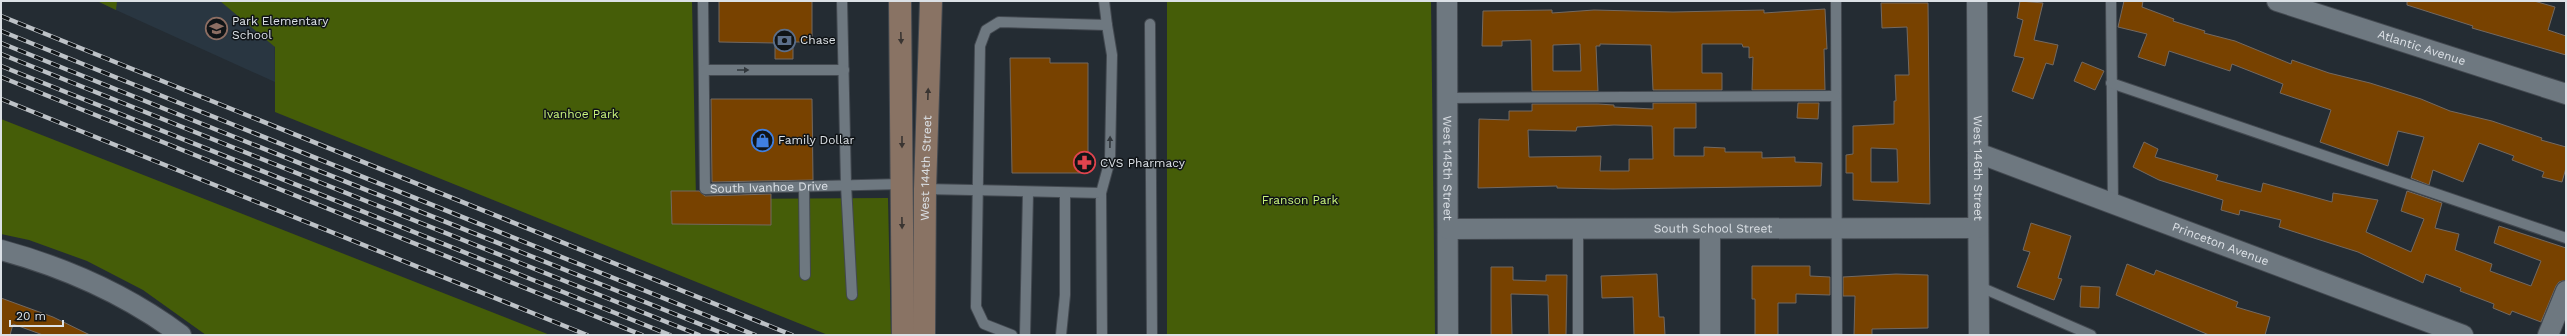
<svg xmlns="http://www.w3.org/2000/svg" width="2567" height="336" font-family="'Work Sans',sans-serif">
	<rect width="100%" height="100%" fill="#242c33"/>
	<path fill="#293641" d="M97 1H274L275 82 116 10Z"/>
	<g fill="#455d08">
		<path d="M97 1H117L116 10Z"/>
		<path d="M220 1H692L696 199 888 198 891 335H828L275 112V47Z"/>
		<path d="M1167 1H1431L1435 335H1167Z"/>
		<path d="M1 119 550 335H206L143 290 87 261 29 240 1 234Z"/>
	</g>
	<g fill="#784200" stroke="#736961" fill-rule="evenodd">
		<path d="M719 1H812V42H793V59H775V43L719 42Z"/>
		<path d="M2020 1 2043 3 2034 40 2058 45 2053 65 2046 63 2033 99 2012 91 2024 58 2014 56 2023 20 2017 18Z"/>
		<path d="M2124 1H2143L2142 7 2174 19 2173 21 2205 31 2204 33 2235 41 2291 64 2292 60 2329 73 2370 83 2421 99 2450 111 2492 121 2542 138 2541 140 2566 147V168L2562 182 2542 177 2544 172 2512 160 2514 156 2479 143 2463 182 2433 170 2429 185 2411 178 2424 137 2398 131 2388 166 2320 142 2331 110 2280 93 2283 84 2232 64 2230 71 2169 51 2165 66 2138 57 2147 34 2118 27Z"/>
		<path d="M2407 1H2534L2555 7 2548 30 2566 36V55L2472 28 2473 26 2407 5Z"/>
		<path d="M1881 3H1928L1930 204 1853 200V173H1846V155L1853 154V126L1894 124V101H1896L1895 75H1909L1907 27 1882 28ZM1871 148 1897 149 1898 182H1871Z"/>
		<path d="M1825 9 1827 49H1824L1825 90H1752L1753 57 1749 58V47H1743L1742 44H1702V73H1722V90H1653L1651 45 1600 44V46H1596L1598 91H1532L1531 40 1502 41V46H1482L1483 11 1552 10V13L1594 10 1673 12 1764 10V13ZM1580 44 1581 71H1553V45Z"/>
		<path d="M1010 58H1050V63H1088V159H1090L1088 173H1012Z"/>
		<path d="M2082 62 2104 71 2095 90 2074 81Z"/>
		<path d="M711 99H812L813 180 712 182Z"/>
		<path d="M1653 103H1696V128H1674V156H1704V147L1725 148V152H1762V158L1795 157V162L1822 163 1821 186 1613 189 1557 188V186L1478 188 1479 119 1509 120V111H1532V104H1598L1614 105V107L1653 109ZM1614 125 1652 126 1653 159H1629V171H1600L1601 156 1529 157 1528 130 1576 131 1577 127Z"/>
		<path d="M1798 103H1819L1818 119 1797 118Z"/>
		<path d="M2144 142 2158 149 2155 157 2218 175 2216 180 2261 192 2263 183 2332 202 2333 193 2378 200 2366 232 2411 252 2424 219 2401 211 2407 191 2442 203 2435 228 2459 234 2455 250 2492 264 2490 271 2531 286 2541 261 2494 243 2499 226 2566 248V280L2559 282 2556 286 2541 322 2512 311 2510 315 2493 308 2494 304 2460 291 2461 288 2426 274 2423 283 2358 252 2279 227 2281 220 2240 210 2239 215 2221 210 2223 200 2159 180 2133 167Z"/>
		<path d="M671 191H699L705 196 771 194V225L672 224Z"/>
		<path d="M2031 223 2071 236 2058 278 2062 279 2054 300 2017 287 2030 252 2023 250Z"/>
		<path d="M2127 264 2154 275 2156 270 2238 302 2236 307 2270 317 2265 335H2209L2116 295Z"/>
		<path d="M1752 266H1810V276L1830 277V295L1796 294V303H1778V335H1755V299H1752Z"/>
		<path d="M1491 267H1513V280L1546 281V275H1567L1566 335H1549L1548 295 1511 294 1512 335H1491Z"/>
		<path d="M1657 274 1659 317H1664L1665 335H1634L1633 297 1602 298 1601 276Z"/>
		<path d="M1896 274 1928 275V328L1872 329V335H1854L1855 296H1843V277Z"/>
		<path d="M2081 286 2100 287 2099 308 2080 307Z"/>
		<path d="M1 298 53 317 90 335H43L13 324 10 335H1Z"/>
	</g>
	<g fill="none" stroke-linecap="round" stroke-linejoin="round">
		<defs>
			<g id="lane">
				<path id="s1" d="M703 1 705 189 901 184"/>
				<path d="M842 1 846 185 852 295"/>
				<path d="M1836 1 1837 335"/>
				<path d="M2111 1 2113 204"/>
				<path d="M1150 24 1152 335"/>
				<path d="M704 70H844"/>
				<path d="M2111 83 2566 238"/>
				<path d="M1447 98 1836 96"/>
				<path d="M804 187 805 275"/>
				<path d="M925 189 1101 193 1102 335"/>
				<path d="M1101 193 1110 160 1112 55 1107 25"/>
				<path d="M1978 286 2091 335"/>
				<path d="M1012 335 984 324 976 307 980 46 986 30 999 22 1107 25 1104 1"/>
				<path d="M1025 335 1028 193"/>
				<path d="M1061 335 1065 295V193"/>
				<path d="M1578 335V229"/>
			</g>
			<g id="street">
				<path id="s2" d="M1447 1 1448 335"/>
				<path id="s3" d="M1977 1 1979 335"/>
				<path id="s4" d="M2277 1 2566 94"/>
				<path id="s5" d="M1978 153 2463 335"/>
				<path id="s6" d="M1448 229 1978 228"/>
				<path d="M1710 229V335"/>
				<path d="M1 250C67 268 126 294 181 335"/>
				<path d="M2548 335 2566 291"/>
			</g>
			<g id="secondary">
				<path d="M900 1 903 335"/>
				<path id="s7" d="M924 335 925 189 931 1"/>
			</g>
		</defs>
		<use href="#lane" stroke="#434950" stroke-width="12"/>
		<use href="#street" stroke="#434950" stroke-width="22"/>
		<use href="#secondary" stroke="#434950" stroke-width="24"/>
		<use href="#lane" stroke="#6e7880" stroke-width="10"/>
		<use href="#street" stroke="#6e7880" stroke-width="20"/>
		<use href="#secondary" stroke="#897364" stroke-width="22"/>
		<defs>
			<g id="rail">
				<path d="M1 16 792 335"/>
				<path d="M1 31 755 335"/>
				<path d="M1 43 727 335"/>
				<path d="M1 54 699 335"/>
				<path d="M1 66 670 335"/>
				<path d="M1 77 642 335"/>
				<path d="M1 99 587 335"/>
			</g>
		</defs>
		<use href="#rail" stroke="#bdc2c7" stroke-width="4.5"/>
		<use href="#rail" stroke="#101417" stroke-width="3" stroke-dasharray="9" stroke-linecap="butt"/>
	</g>
	<defs><path id="oneway-solid" d="M-6-.8H1V-3.2L6.5 0L1 3.2V.8H-6Z"/></defs>
	<g fill="#3a3532">
		<use href="#oneway-solid" transform="translate(901 38) rotate(88)"/>
		<use href="#oneway-solid" transform="translate(928 94) rotate(-88)"/>
		<use href="#oneway-solid" transform="translate(902 142) rotate(90)"/>
		<use href="#oneway-solid" transform="translate(902 223) rotate(89)"/>
	</g>
	<g fill="#31373c">
		<use href="#oneway-solid" transform="translate(743 70)"/>
		<use href="#oneway-solid" transform="translate(1110 142) rotate(-89)"/>
	</g>
	<defs>
		<symbol id="school-ring" viewBox="-11 -11 22 22"><circle r="9.5" fill="#101417" stroke="#8d6e63" stroke-width="1.5"/><path d="M0-5L7-2L0 1L-7-2ZM-4 1L0 2.5L4 1V4Q0 6-4 4Z" fill="#8d6e63"/></symbol>
		<symbol id="bank-ring" viewBox="-11 -11 22 22"><circle r="9.5" fill="#101417" stroke="#5c6f8a" stroke-width="1.5"/><path d="M-6-4H6V4H-6ZM0-2.3a2.3 2.3 0 1 0 0 4.6a2.3 2.3 0 1 0 0-4.6Z" fill="#5c6f8a"/></symbol>
		<symbol id="shop-ring" viewBox="-11 -11 22 22"><circle r="9.5" fill="#101417" stroke="#3f7fe0" stroke-width="1.5"/><path d="M-5-2.5h2.3a2.7 3.5 0 0 1 5.4 0H5L5.5 6h-11ZM-1.5-2.5h3a1.5 2.3 0 0 0-3 0Z" fill="#3f7fe0"/></symbol>
		<symbol id="pharmacy-ring" viewBox="-11 -11 22 22"><circle r="9.5" fill="#101417" stroke="#e0444e" stroke-width="1.5"/><path d="M-2-6h4v4h4v4h-4v4h-4v-4h-4v-4h4Z" fill="#e0444e"/></symbol>
	</defs>
	<g fill-rule="evenodd">
		<use href="#school-ring" x="204" y="16" width="25" height="25"/>
		<use href="#bank-ring" x="772" y="28" width="25" height="25"/>
		<use href="#shop-ring" x="750" y="128" width="25" height="25"/>
		<use href="#pharmacy-ring" x="1072" y="150" width="25" height="25"/>
	</g>
	<g text-anchor="middle" stroke-width="3" stroke-linejoin="round" paint-order="stroke">
		<g font-size="12" fill="#dce1e6" stroke="#101417" text-anchor="start">
			<text x="232" y="25">Park Elementary<tspan x="232" dy="14">School</tspan></text>
			<text x="800" y="44">Chase</text>
			<text x="778" y="144">Family Dollar</text>
			<text x="1100" y="167">CVS Pharmacy</text>
		</g>
		<g font-size="12" fill="#dce1e6" stroke="#101417">
			<text dy="4" stroke="none"><textPath href="#s4" startOffset="152">Atlantic Avenue</textPath></text>
			<text dy="4" stroke="none"><textPath href="#s7" startOffset="167">West 144th Street</textPath></text>
			<text dy="4" stroke="none"><textPath href="#s2" startOffset="167">West 145th Street</textPath></text>
			<text dy="4" stroke="none"><textPath href="#s3" startOffset="167">West 146th Street</textPath></text>
			<text dy="4" stroke="none"><textPath href="#s1" startOffset="252">South Ivanhoe Drive</textPath></text>
			<text dy="4" stroke="none"><textPath href="#s6" startOffset="265">South School Street</textPath></text>
			<text dy="4" stroke="none"><textPath href="#s5" startOffset="259">Princeton Avenue</textPath></text>
		</g>
		<g font-size="12" fill="#c9f47c" stroke="#101417">
			<text x="581" y="118">Ivanhoe Park</text>
			<text x="1300" y="204">Franson Park</text>
		</g>
	</g>
	<rect width="2567" height="336" fill="none" stroke="#dce1e6" stroke-width="4"/>
	<path d="M10 320v6h53v-6" fill="none" stroke="#dce1e6" stroke-width="2"/>
	<text x="16" y="320" font-size="12" fill="#dce1e6" stroke="#101417" stroke-width="3" paint-order="stroke">20 m</text>
</svg>
